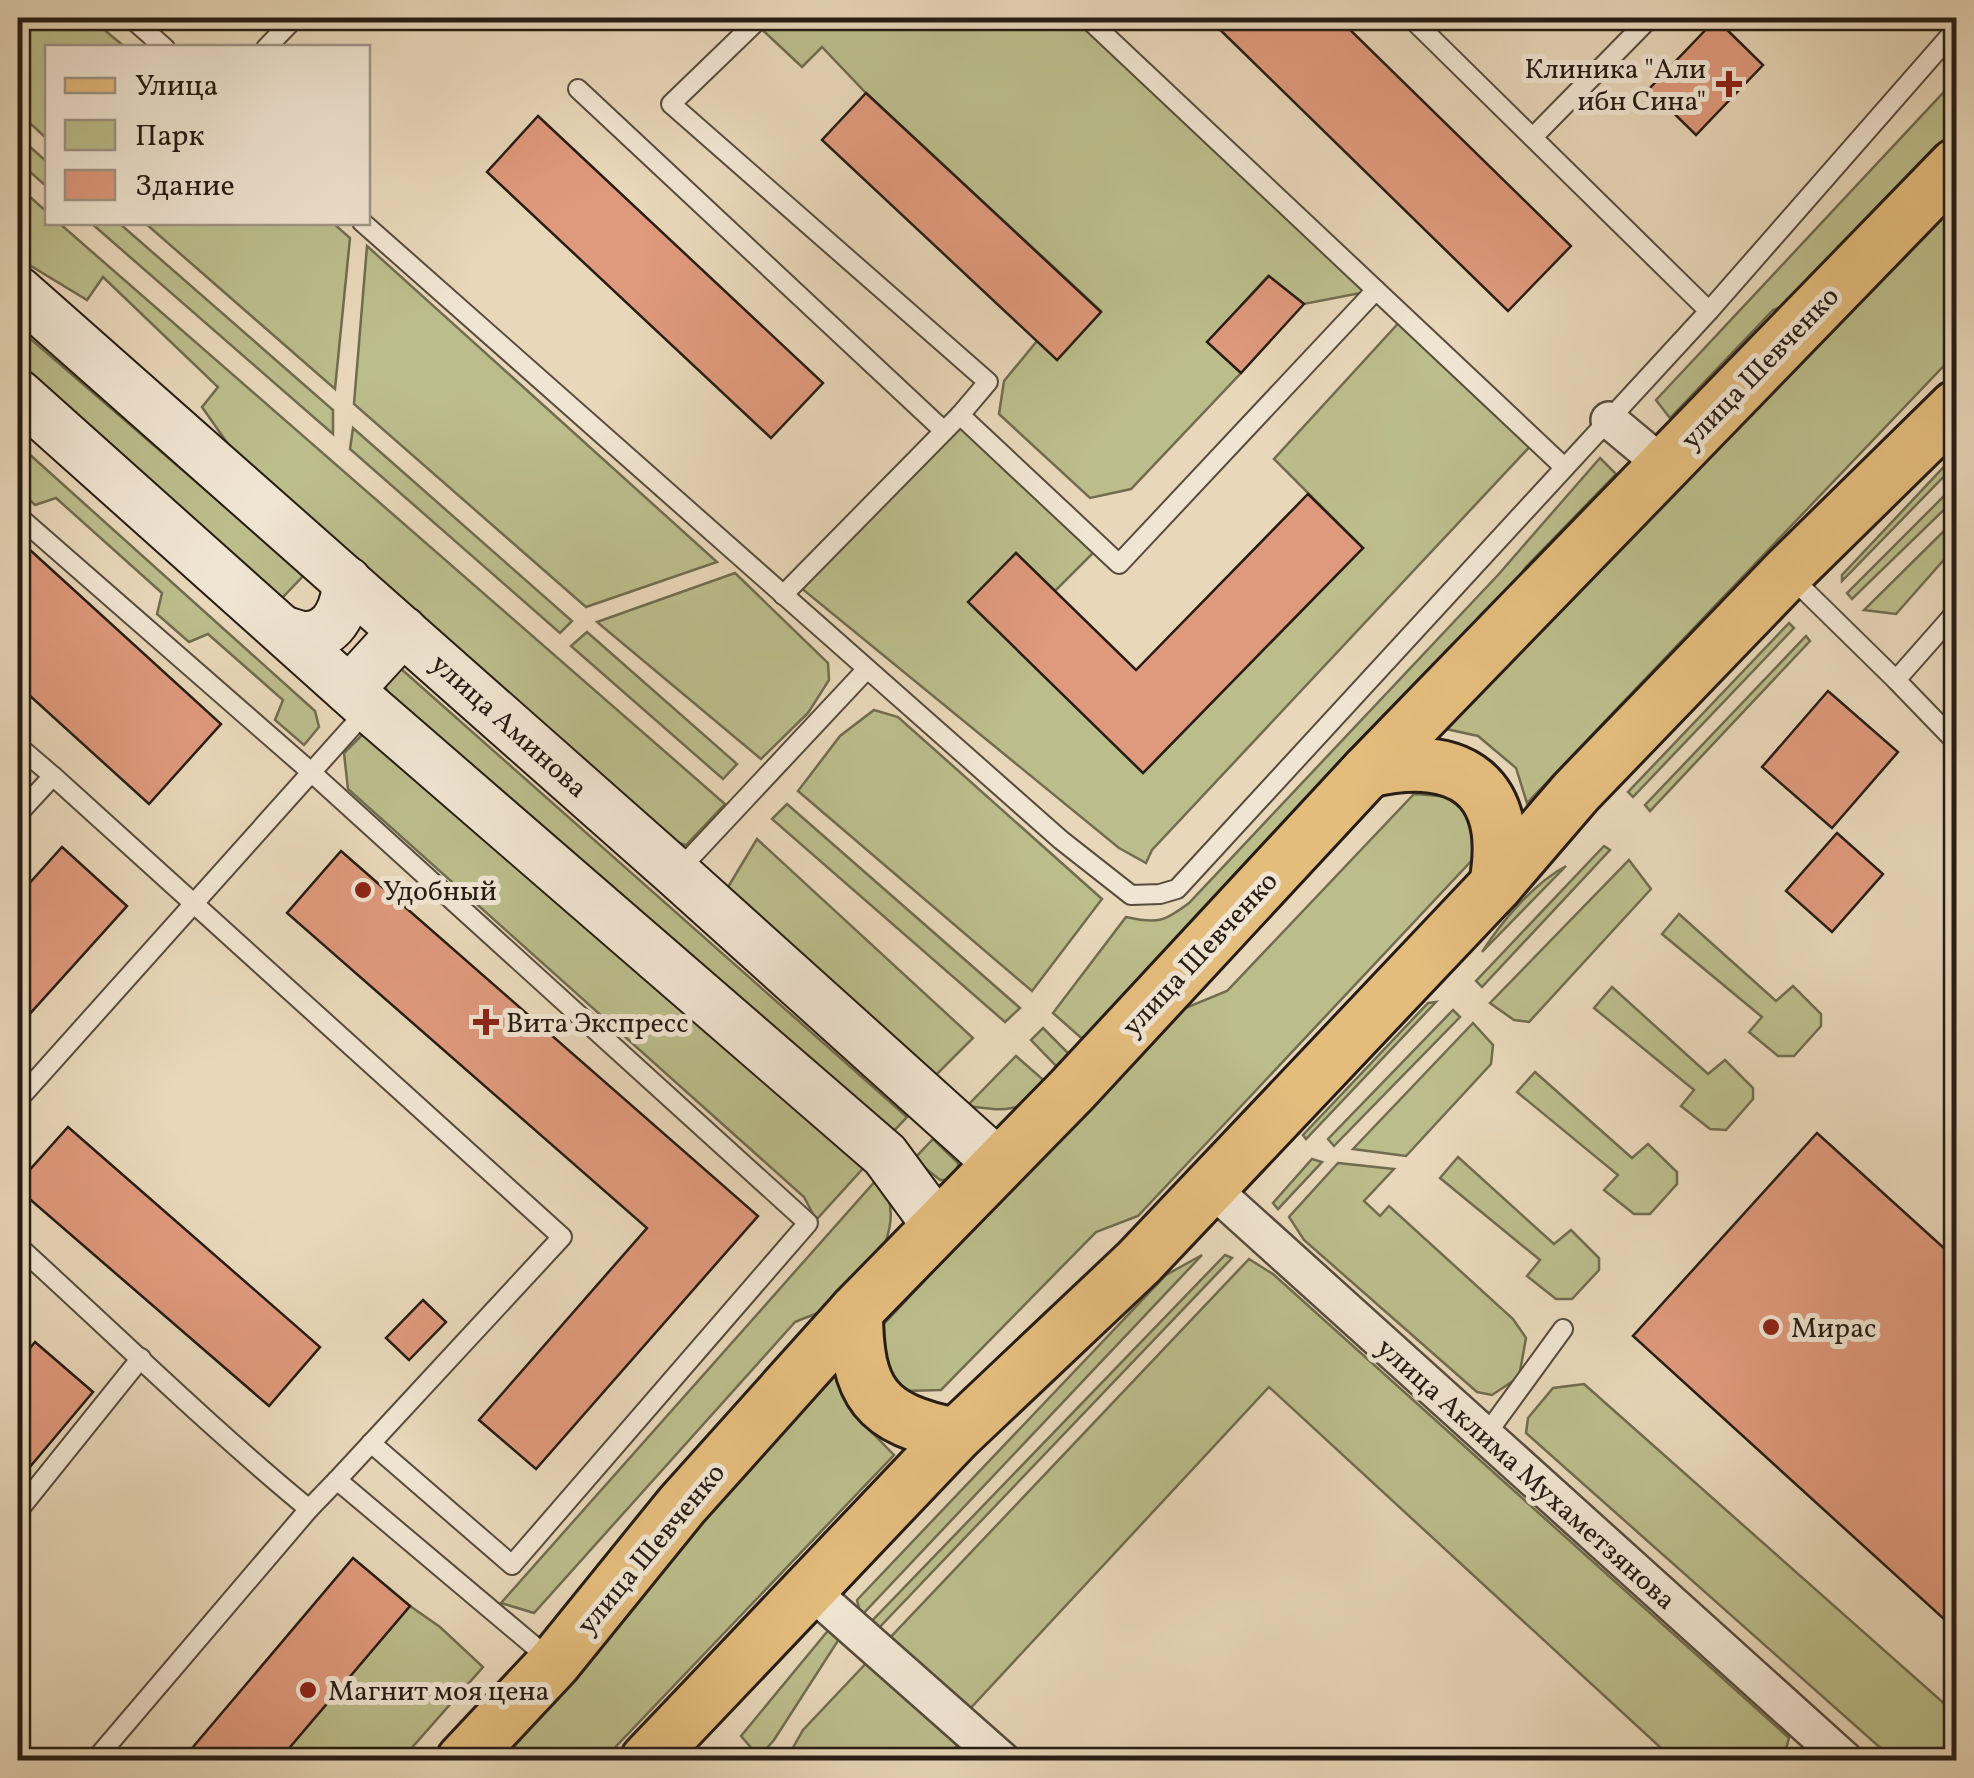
<svg xmlns="http://www.w3.org/2000/svg" width="1974" height="1778" font-family="Vollkorn,serif">
	<rect width="100%" height="100%" fill="#e8d7b9"/>
	<filter id="stains"><feTurbulence type="fractalNoise" baseFrequency=".002" numOctaves="4"/><feColorMatrix values="0 0 0 0 .2 0 0 0 0 .09 0 0 0 0 .02 0 0 0 .5 -.17"/></filter>
	<radialGradient id="worn" r=".72"><stop offset=".6" stop-color="#630" stop-opacity="0"/><stop offset="1" stop-color="#630" stop-opacity=".3"/></radialGradient>
	<g fill="#bbbd8b" stroke="#706c50" stroke-width="2.5">
		<path d="M18 18H90L125 47 48 48 47 139 18 112Z"/>
		<path d="M760 18H1087L1376 290 1304 304 1268 276 1208 342 1241 373 1131 489 1090 498 999 414 1004 381 1037 341 1058 359 1101 311 866 93 822 47 802 67 755 23Z"/>
		<path d="M1956 79V143L1816 292 1773 310 1670 418 1656 400Z"/>
		<path d="M18 136 47 162V187L18 161Z"/>
		<path d="M18 186 47 212 48 222 59 223 725 804 686 845 665 839 333 537 249 474 202 407 218 387 103 277 87 300 18 258Z"/>
		<path d="M1956 204V353L1527 803 1516 768 1478 736 1446 729Z"/>
		<path d="M91 223H119L333 410V434Z"/>
		<path d="M145 223H333L350 238 335 389Z"/>
		<path d="M367 246 717 562 586 607 354 404Z"/>
		<path d="M1405 316 1536 440 1152 850 1146 863 1119 848 795 583 960 415 1100 546 1055 591 1016 553 969 602 1143 773 1363 548 1274 459Z"/>
		<path d="M18 328 304 575 282 598 18 361Z"/>
		<path d="M353 428 572 621 560 633 350 449Z"/>
		<path d="M18 444 315 711 319 727 304 745 275 720 283 700 208 634 189 642 157 614 162 593 56 498 35 505 18 489 25 469 18 463Z"/>
		<path d="M1956 454V464L1842 581V575Z"/>
		<path d="M1600 458 1616 474 1525 568 1496 618 1087 1043 1053 1013 1126 917C1157 924 1164 922 1189 903L1498 575Z"/>
		<path d="M1956 484V498L1852 599 1847 593Z"/>
		<path d="M1956 519V546L1896 614 1864 610Z"/>
		<path d="M735 573 828 663 829 680 808 713 761 759 597 622Z"/>
		<path d="M1789 623 1794 628 1633 797 1628 792Z"/>
		<path d="M587 632 737 764 723 779 571 646Z"/>
		<path d="M1806 636 1810 641 1650 811 1645 805Z"/>
		<path d="M399 667 907 1117 889 1136 388 692 382 680Z"/>
		<path d="M874 710 898 717 1102 899 1032 991 798 791 840 736Z"/>
		<path d="M369 728 867 1164 816 1220 804 1197 348 789 344 753Z"/>
		<path d="M1414 794 1453 797 1478 827 1475 857 1138 1216 1096 1232 941 1390 905 1391 884 1362 882 1326 1178 1011 1227 991Z"/>
		<path d="M787 804 1020 1008 1005 1022 772 819Z"/>
		<path d="M757 839 973 1038 932 1079 725 892Z"/>
		<path d="M1604 846 1610 850 1482 987 1476 981Z"/>
		<path d="M1629 860 1651 889 1529 1022 1514 1020 1490 1003Z"/>
		<path d="M1566 866 1482 952C1502 921 1533 884 1566 866Z"/>
		<path d="M1679 914 1776 1001 1793 986 1821 1014V1026L1794 1056H1778L1749 1032 1762 1017 1662 934Z"/>
		<path d="M1612 987 1708 1074 1725 1060 1753 1088V1099L1726 1130 1710 1129 1681 1106 1694 1090 1594 1008Z"/>
		<path d="M1436 1002 1306 1139 1303 1135 1428 1003Z"/>
		<path d="M1453 1010 1460 1017 1334 1146 1328 1139Z"/>
		<path d="M1473 1023 1493 1045 1491 1064 1406 1156 1353 1149Z"/>
		<path d="M1043 1028 1074 1059 1061 1071 1031 1040Z"/>
		<path d="M1016 1056 1048 1084C1021 1114 1004 1111 967 1106Z"/>
		<path d="M1535 1072 1632 1158 1648 1144 1677 1172V1184L1650 1214H1634L1604 1190 1618 1175 1517 1092Z"/>
		<path d="M933 1139 958 1163V1171L948 1180H940L914 1159Z"/>
		<path d="M1458 1157 1554 1244 1571 1230 1599 1258V1270L1572 1299H1556L1527 1276 1540 1260 1440 1178Z"/>
		<path d="M1312 1159 1322 1162 1278 1209 1273 1203Z"/>
		<path d="M1338 1163 1394 1169 1364 1201 1380 1216 1389 1206 1513 1319 1526 1338 1519 1377 1492 1395 1477 1392 1304 1240 1289 1217Z"/>
		<path d="M878 1178C909 1218 877 1270 846 1298 833 1309 811 1315 795 1322L534 1613 501 1603Z"/>
		<path d="M1202 1255 861 1616 857 1600 1166 1275Z"/>
		<path d="M1225 1255 1232 1258 875 1632 868 1625Z"/>
		<path d="M1249 1259 1273 1274 1789 1738 1785 1753 1779 1760H1674L1269 1387 967 1712 886 1642Z"/>
		<path d="M836 1373 854 1414 894 1455 603 1760H486Z"/>
		<path d="M1584 1384 1956 1714V1760H1894L1526 1433 1528 1418 1553 1388Z"/>
		<path d="M410 1606 440 1627 483 1667 401 1760H279Z"/>
		<path d="M831 1627 841 1636 774 1740 759 1757 741 1736Z"/>
		<path d="M872 1657 962 1740 944 1760H786L803 1730Z"/>
	</g>
	<g fill="#df997c" stroke="#261c14" stroke-width="2.5">
		<path d="M1208 18H1338L1571 246 1508 311Z"/>
		<path d="M1716 19 1763 65 1696 135 1649 89Z"/>
		<path d="M866 93 1101 312 1057 360 822 140Z"/>
		<path d="M538 116 823 383 771 438 487 172Z"/>
		<path d="M1269 276 1304 304 1241 373 1207 342Z"/>
		<path d="M1308 494 1363 548 1143 773 968 602 1016 553 1136 670Z"/>
		<path d="M18 539 221 724 149 804 18 685Z"/>
		<path d="M1828 691 1898 752 1832 828 1762 767Z"/>
		<path d="M1837 833 1883 874 1832 932 1786 891Z"/>
		<path d="M62 847 127 906 18 1027V896Z"/>
		<path d="M341 851 758 1216 536 1469 479 1420 647 1228 287 913Z"/>
		<path d="M68 1127 320 1347 269 1406 18 1189V1183Z"/>
		<path d="M1817 1133 1956 1259V1630L1633 1336Z"/>
		<path d="M423 1300 446 1322 409 1360 386 1338Z"/>
		<path d="M35 1342 93 1392 18 1481V1363Z"/>
		<path d="M353 1558 410 1606 279 1760H182Z"/>
	</g>
	<g fill="none" stroke-linecap="round" stroke-linejoin="round">
		<defs>
			<g id="lane">
				<path d="M131 18 165 48"/>
				<path d="M760 18 671 104 988 382 960 415 783 595"/>
				<path d="M1087 18 1376 290"/>
				<path d="M1411 18 1709 311"/>
				<path d="M266 48 295 18"/>
				<path d="M578 89 944 431"/>
				<path d="M1534 136 1650 18"/>
				<path d="M362 222 1061 840 1131 895 1160 894 1177 889 1709 311 1956 29"/>
				<path d="M960 415 1119 564 1376 290 1564 467"/>
				<path d="M18 516 311 772 808 1223 512 1565 371 1443"/>
				<path d="M1791 577 1896 680 1956 612"/>
				<path d="M1896 680 1956 742"/>
				<path d="M18 746 53 776"/>
				<path d="M18 814 53 776 562 1237 337 1480"/>
				<path d="M676 873 867 669"/>
				<path d="M18 1100 368 709"/>
				<path d="M18 1246C115 1334 208 1426 309 1509L337 1480 552 1661"/>
				<path d="M1485 1436 1563 1329"/>
				<path d="M18 1511 141 1358"/>
				<path d="M95 1760 309 1509"/>
			</g>
			<g id="street">
				<path d="M1609 420 1663 465"/>
				<path d="M1209 1186 1845 1760"/>
				<path d="M811 1591 1002 1760"/>
			</g>
			<g id="secondary">
				<path d="M18 291 676 873 999 1164"/>
				<path d="M18 394 369 708 885 1155 938 1227"/>
				<path d="M284 631C290 632 301 637 308 636 336 634 346 605 347 581"/>
				<path d="M349 690 403 631"/>
			</g>
			<g id="primary">
				<path d="M1368 771C1461 749 1514 786 1496 885"/>
				<path d="M856 1311C856 1393 875 1419 956 1435"/>
				<path d="M463 1760 554 1663 682 1505 856 1311 1072 1090 1368 771 1956 165"/>
				<path d="M647 1760 956 1435 1139 1262 1496 885 1576 792 1787 573 1956 407"/>
			</g>
		</defs>
		<use href="#lane" stroke="#564b3d" stroke-width="22"/>
		<use href="#street" stroke="#564b3d" stroke-width="40"/>
		<use href="#secondary" stroke="#261c14" stroke-width="52"/>
		<use href="#primary" stroke="#261c14" stroke-width="58"/>
		<use href="#lane" stroke="#f0e5d2" stroke-width="18"/>
		<use href="#street" stroke="#f0e5d2" stroke-width="35"/>
		<use href="#secondary" stroke="#f0e5d2" stroke-width="48"/>
		<use href="#primary" stroke="#e4bc7c" stroke-width="52"/>
	</g>
	<g fill="#8f2418" stroke="#f0e5d2" stroke-width="4">
		<path d="M1724 69h10v10h10v10h-10v10h-10v-10h-10v-10h10z"/>
		<circle cx="363" cy="890" r="10"/>
		<path d="M481 1007h10v10h10v10h-10v10h-10v-10h-10v-10h10z"/>
		<circle cx="1771" cy="1327" r="10"/>
		<circle cx="308" cy="1690" r="10"/>
	</g>
	<g text-anchor="middle" stroke-width="10" stroke-linejoin="round" paint-order="stroke">
		<g font-size="28" fill="#261c14" stroke="#f0e5d2" text-anchor="start">
			<text x="1706" y="78" text-anchor="end">Клиника "Али<tspan x="1706" dy="32">ибн Сина"</tspan></text>
			<text x="383" y="900">Удобный</text>
			<text x="506" y="1032">Вита Экспресс</text>
			<text x="1791" y="1337">Мирас</text>
			<text x="328" y="1700">Магнит моя цена</text>
		</g>
		<g font-size="28" fill="#261c14" stroke="#f0e5d2">
			<text transform="translate(1759 367) rotate(-46)" y="10">улица Шевченко</text>
			<text transform="translate(510 725) rotate(42)" y="10">улица Аминова</text>
			<text transform="translate(1199 953) rotate(-47)" y="10">улица Шевченко</text>
			<text transform="translate(1527 1473) rotate(42)" y="10">улица Аклима Мухаметзянова</text>
			<text transform="translate(650 1548) rotate(-50)" y="10">улица Шевченко</text>
		</g>
	</g>
	<rect width="1974" height="1778" fill="none" stroke="#e8d7b9" stroke-width="60"/>
	<rect x="20" y="20" width="1934" height="1738" fill="none" stroke="#261c14" stroke-width="5"/>
	<rect x="30" y="30" width="1914" height="1718" fill="none" stroke="#261c14" stroke-width="2.5"/>
	<rect x="45" y="45" width="325" height="180" fill="#f0e5d2" stroke="#9f9586" stroke-width="2.5"/>
	<rect x="65" y="78" width="50" height="15" fill="#e4bc7c" stroke="#9f9586" stroke-width="2.5"/>
	<text x="135" y="95" font-size="30" fill="#261c14">Улица</text>
	<rect x="65" y="120" width="50" height="30" fill="#bbbd8b" stroke="#9f9586" stroke-width="2.5"/>
	<text x="135" y="145" font-size="30" fill="#261c14">Парк</text>
	<rect x="65" y="170" width="50" height="30" fill="#df997c" stroke="#9f9586" stroke-width="2.5"/>
	<text x="135" y="195" font-size="30" fill="#261c14">Здание</text>
	<rect width="100%" height="100%" filter="url(#stains)"/>
	<rect width="100%" height="100%" fill="url(#worn)"/>
</svg>
